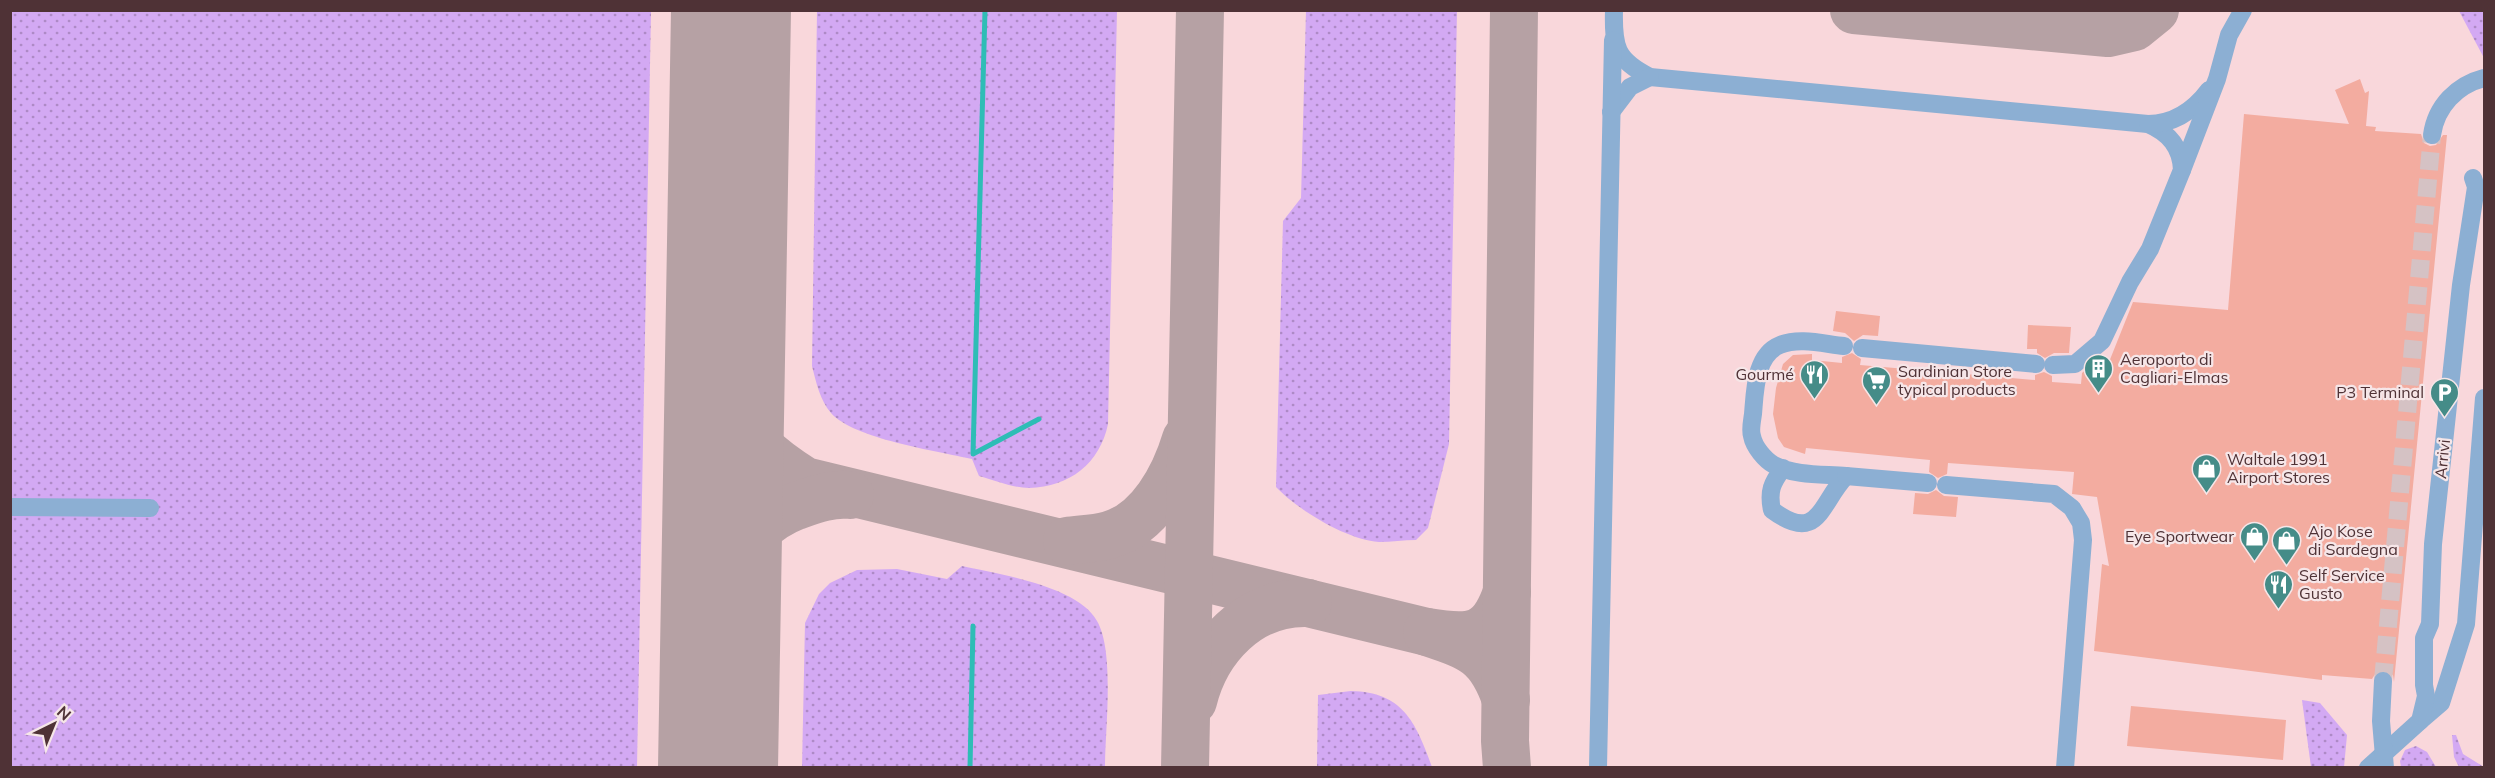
<svg xmlns="http://www.w3.org/2000/svg" width="2495" height="778" font-family="Mulish,sans-serif">
	<defs>
		<pattern id="grass-dots" width="8" height="8" patternUnits="userSpaceOnUse" patternTransform="scale(1.5)"><rect width="8" height="8" fill="#d3a9f3"/><path d="M2 2h.1M6 6h.1" fill="none" stroke="#ae8ac6" stroke-width="1.8" stroke-linecap="round"/></pattern>
	</defs>
	<rect width="100%" height="100%" fill="#f6e6e8"/>
	<path fill="#f9d7db" d="M10 11H2484V767H11Z"/>
	<g fill="url(#grass-dots)">
		<path d="M10 11H651L637 767H11Z"/>
		<path d="M817 11H1117L1108 424C1100 463 1070 487 1029 488 1013 488 994 480 979 476L972 459C937 451 854 439 831 413 820 400 816 382 812 366Z"/>
		<path d="M1306 11H1457L1449 444 1428 528 1416 540C1404 540 1391 542 1379 542 1347 540 1298 510 1276 487L1283 221 1301 198Z"/>
		<path d="M2459 11H2484V58Z"/>
		<path d="M962 566C998 574 1078 586 1097 621 1115 652 1105 730 1105 767H802L805 623 819 594 830 583 857 570 897 569 947 579Z"/>
		<path d="M1351 691C1404 692 1416 724 1432 767H1317L1318 695Z"/>
		<path d="M2302 700 2320 703 2347 735 2344 767H2311Z"/>
		<path d="M2452 735H2456L2463 754 2484 767H2459L2454 757Z"/>
		<path d="M2416 746 2427 752 2436 767H2401L2400 761 2405 750Z"/>
	</g>
	<g fill="none" stroke-linecap="round" stroke-linejoin="round">
		<g stroke="#2ebdb6" stroke-width="5">
			<path d="M985 10 973 454 1039 419"/>
			<path d="M970 768 973 626"/>
		</g>
		<g stroke="#b6a1a4" stroke-width="48">
			<path d="M1854 10 2108 33 2134 27 2155 10"/>
			<path d="M726 320C727 344 726 371 730 395 738 435 773 461 805 481L1427 632"/>
			<path d="M1067 541C1081 539 1095 539 1109 535 1150 524 1175 476 1186 439"/>
			<path d="M720 664C726 599 725 534 796 506 813 500 831 493 850 495"/>
			<path d="M1506 700C1490 653 1472 647 1427 632 1471 639 1491 639 1507 592"/>
			<path d="M1193 701C1206 648 1249 601 1308 603"/>
			<path d="M1185 768 1200 10"/>
			<path d="M1507 768 1505 741 1514 10"/>
		</g>
		<path stroke="#b6a1a4" stroke-width="120" d="M718 768 731 10"/>
	</g>
	<g fill="#f3aca0">
		<path d="M2360 79 2365 93 2369 91 2366 126 2376 127 2375 131 2421 134 2424 143 2430 146 2436 145 2443 135H2447L2394 682 2393 675 2384 670 2377 671 2372 679 2322 675V680L2094 651 2102 564 2109 566 2097 497 2072 494 2074 472 1948 463 1947 474 1938 478 1929 472 1930 460 1806 448 1805 454 1784 447 1778 438 1773 414 1776 388 1783 364 1793 355 1812 354V360L1842 363V357L1852 353 1861 359 1860 365 2035 380V375L2044 372 2052 376V382L2081 384 2082 373 2091 365 2107 367 2133 302 2228 310 2244 114 2349 124 2335 90Z"/>
		<path d="M1836 311 1880 316 1878 336 1863 335 1854 341 1845 333 1833 331Z"/>
		<path d="M2028 325 2071 327 2069 353H2054L2045 358 2037 353V349H2027Z"/>
		<path d="M1936 490 1944 496 1958 497 1956 517 1913 514 1915 493 1928 494Z"/>
		<path d="M2131 706 2286 720 2283 760 2127 746Z"/>
	</g>
	<g fill="none" stroke-linecap="round" stroke-linejoin="round">
		<path stroke="#d5c2c4" stroke-width="18" stroke-dasharray="18 9" stroke-linecap="butt" d="M2383 681 2432 135"/>
		<g stroke="#8cafd3" stroke-width="18">
			<path d="M1614 10C1613 47 1616 60 1650 77L2148 124C2169 133 2181 147 2182 170L2150 249 2130 282 2102 341 2075 364 2053 365"/>
			<path d="M1611 112 1630 87 1650 77"/>
			<path d="M2148 124C2174 124 2194 110 2209 90"/>
			<path d="M2432 135C2436 106 2457 85 2484 78"/>
			<path d="M2182 170 2217 79 2229 35 2243 10"/>
			<path d="M1862 348 2036 364"/>
			<path d="M1783 468C1772 483 1768 491 1772 510 1819 545 1820 503 1846 476 1823 474 1796 476 1774 465 1765 460 1754 447 1752 436 1750 430 1752 421 1753 414 1755 391 1755 355 1780 345 1799 337 1824 344 1844 346"/>
			<path d="M1846 476 1928 483"/>
			<path d="M1946 485 2054 494 2072 508 2081 523 2083 540 2065 768"/>
			<path d="M10 507 150 508"/>
			<path d="M2420 721 2441 703 2466 624 2484 398"/>
			<path d="M1598 768 1613 40"/>
			<path d="M2368 768 2420 721 2426 696 2424 685V638L2430 624 2433 544 2461 285 2476 187 2473 178"/>
		</g>
		<path stroke="#8cafd3" stroke-width="18" d="M2383 681 2381 721 2385 768"/>
	</g>
	<defs>
		<symbol id="building-pin" viewBox="-11 -11 22 30"><path d="M0 17L-7.5 6A9.5 9.5 0 1 1 7.5 6Z" fill="#458c88" stroke="#f6e6e8"/><path d="M-4-6H4V6H1V3H-1V6H-4ZM-2.5-4.3h1.7v1.8h-1.7ZM.8-4.3h1.7v1.8H.8ZM-2.5-1h1.7V.8h-1.7ZM.8-1h1.7V.8H.8Z" fill="#fff"/></symbol>
		<symbol id="restaurant-pin" viewBox="-11 -11 22 30"><path d="M0 17L-7.5 6A9.5 9.5 0 1 1 7.5 6Z" fill="#458c88" stroke="#f6e6e8"/><path d="M-5-6h1v4h1v-4h1v4h1v-4h1v5L-1.5 .5V6h-2V.5L-5-1ZM5-6V6H3V1.5H1.5Q1.5-4 5-6Z" fill="#fff"/></symbol>
		<symbol id="supermarket-pin" viewBox="-11 -11 22 30"><path d="M0 17L-7.5 6A9.5 9.5 0 1 1 7.5 6Z" fill="#458c88" stroke="#f6e6e8"/><path d="M-6-5.5h2.5l.6 2H6L4.5 2H-2.5L-4.4-4H-6ZM-1.5 3.2a1.3 1.3 0 1 0 .1 0ZM3 3.2a1.3 1.3 0 1 0 .1 0Z" fill="#fff"/></symbol>
		<symbol id="parking-pin" viewBox="-11 -11 22 30"><path d="M0 17L-7.5 6A9.5 9.5 0 1 1 7.5 6Z" fill="#458c88" stroke="#f6e6e8"/><path d="M-3.5-5.5H1a3.5 3.5 0 0 1 0 7H-1V5.5H-3.5ZM-1-3.4V-.6H.8a1.4 1.4 0 0 0 0-2.8Z" fill="#fff"/></symbol>
		<symbol id="shop-pin" viewBox="-11 -11 22 30"><path d="M0 17L-7.5 6A9.5 9.5 0 1 1 7.5 6Z" fill="#458c88" stroke="#f6e6e8"/><path d="M-5-2.5h2.3a2.7 3.5 0 0 1 5.4 0H5L5.5 6h-11ZM-1.5-2.5h3a1.5 2.3 0 0 0-3 0Z" fill="#fff"/></symbol>
	</defs>
	<g fill-rule="evenodd">
		<use href="#building-pin" x="2082" y="352" width="33" height="45"/>
		<use href="#restaurant-pin" x="1798" y="358" width="33" height="45"/>
		<use href="#supermarket-pin" x="1860" y="364" width="33" height="45"/>
		<use href="#parking-pin" x="2428" y="376" width="33" height="45"/>
		<use href="#shop-pin" x="2190" y="452" width="33" height="45"/>
		<use href="#shop-pin" x="2238" y="520" width="33" height="45"/>
		<use href="#shop-pin" x="2270" y="524" width="33" height="45"/>
		<use href="#restaurant-pin" x="2262" y="568" width="33" height="45"/>
	</g>
	<g text-anchor="middle" stroke-width="4.5" stroke-linejoin="round" paint-order="stroke">
		<g font-size="16" fill="#4f3236" stroke="#f6e6e8" text-anchor="start">
			<text x="2120" y="365">Aeroporto di<tspan x="2120" dy="18">Cagliari-Elmas</tspan></text>
			<text x="1898" y="377">Sardinian Store<tspan x="1898" dy="18">typical products</tspan></text>
			<text x="1794" y="380" text-anchor="end">Gourmé</text>
			<text x="2424" y="398" text-anchor="end">P3 Terminal</text>
			<text x="2227" y="465">Waltale 1991<tspan x="2227" dy="18">Airport Stores</tspan></text>
			<text x="2308" y="537">Ajo Kose<tspan x="2308" dy="18">di Sardegna</tspan></text>
			<text x="2234" y="542" text-anchor="end">Eye Sportwear</text>
			<text x="2299" y="581">Self Service<tspan x="2299" dy="18">Gusto</tspan></text>
		</g>
		<g font-size="16" fill="#4f3236" stroke="#f6e6e8">
			<text transform="translate(2442 459) rotate(-84)" y="6">Arrivi</text>
		</g>
	</g>
	<rect width="2495" height="778" fill="none" stroke="#4f3236" stroke-width="24"/>
	<g transform="translate(54 724) rotate(43)" stroke="#f6e6e8" stroke-width="4.5" paint-order="stroke">
	<path d="M0-4.5L10 22L0 15L-10 22Z" fill="#4f3236"/>
	<text y="-9" font-size="16" font-weight="bold" text-anchor="middle" fill="#4f3236">N</text>
	</g>
</svg>
